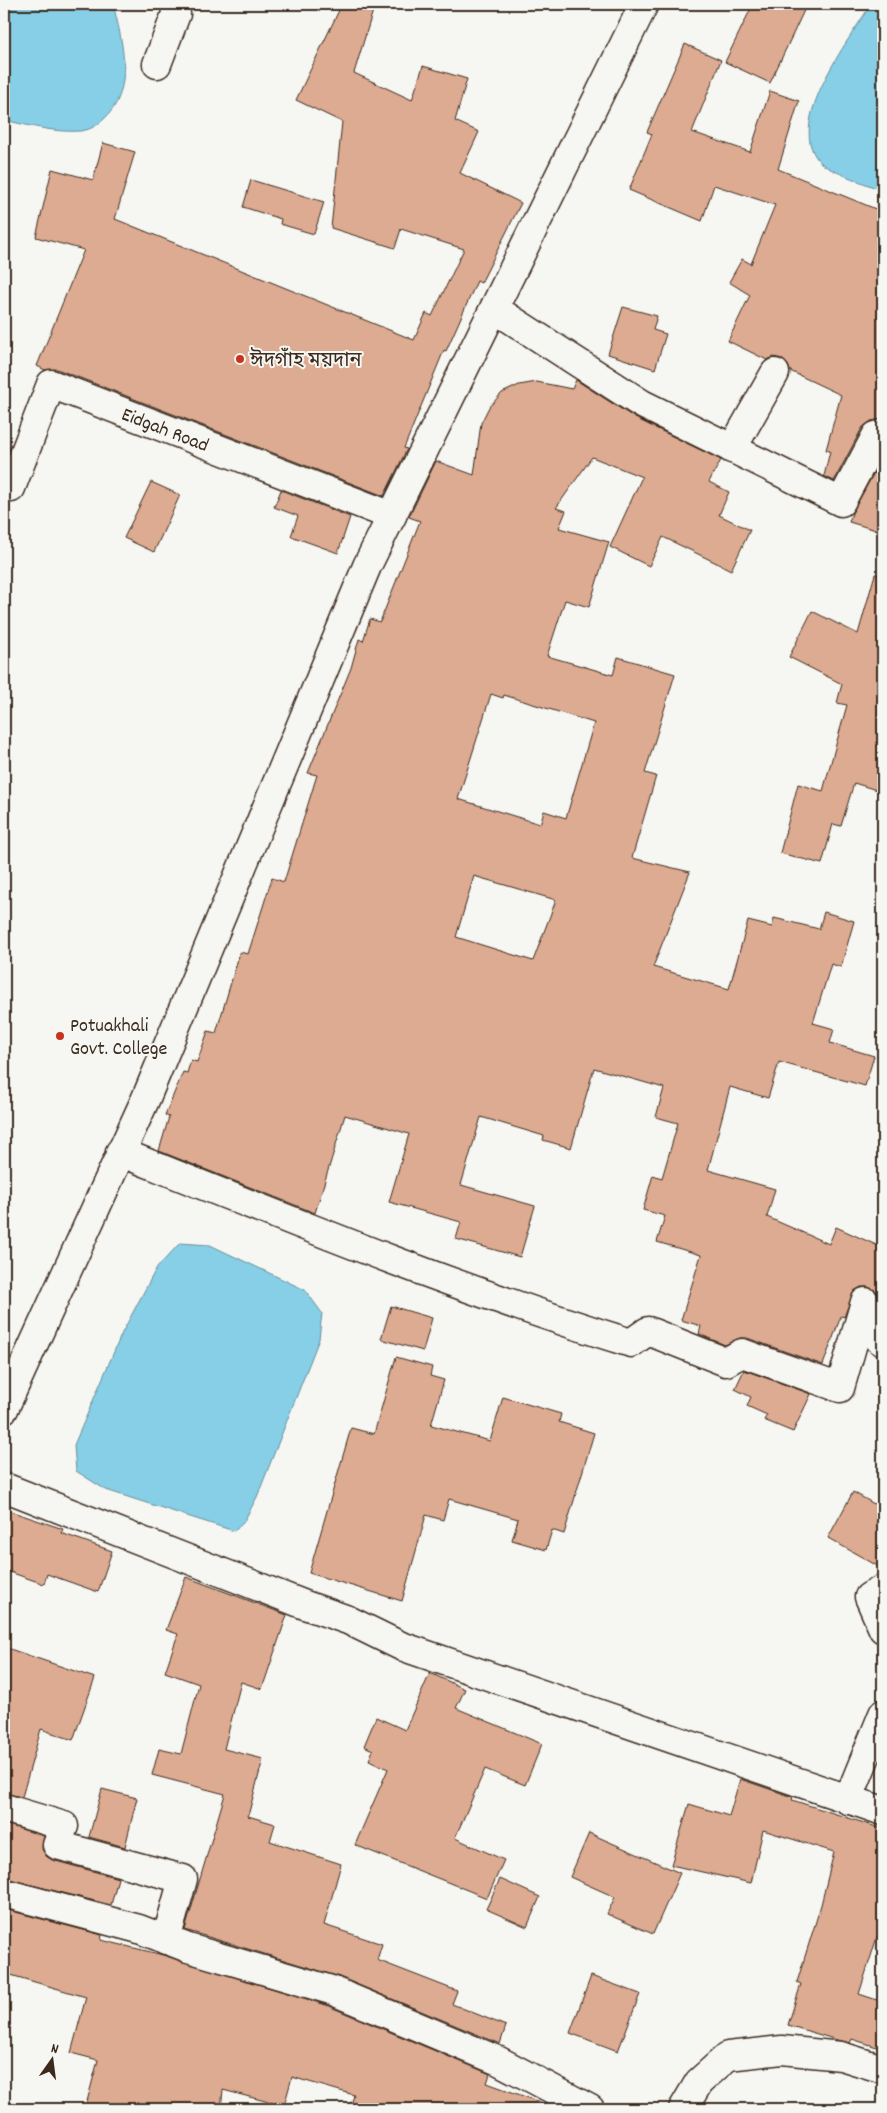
<svg xmlns="http://www.w3.org/2000/svg" width="887" height="2113" font-family="Dekko,'Noto Sans Bengali',sans-serif">
	<rect width="100%" height="100%" fill="#f6f6f2"/>
	<filter id="ink" filterUnits="userSpaceOnUse"><feTurbulence type="fractalNoise" baseFrequency=".02" numOctaves="2"/><feDisplacementMap in="SourceGraphic" scale="10" xChannelSelector="R" yChannelSelector="G"/><feConvolveMatrix kernelMatrix="1 2 1 2 8 2 1 2 1" color-interpolation-filters="sRGB"/></filter>
	<g filter="url(#ink)">
		<g fill="#86cfe7" stroke="#688d97">
			<path d="M4 4H113C122 40 136 91 103 120 96 126 90 130 80 131 55 133 27 125 4 120Z"/>
			<path d="M871 4H883V191C870 185 829 171 821 163 782 125 850 39 871 4Z"/>
			<path d="M4 1216 6 1218 4 1281Z"/>
			<path d="M180 1243 210 1245 305 1290 322 1313 319 1339 257 1497 243 1523 234 1531 106 1490 76 1471 74 1445 122 1333 156 1269Z"/>
		</g>
		<g fill="#ddab91" stroke="#3b2a1e" fill-rule="evenodd">
			<path d="M342 4H375L354 73 412 100 423 66 467 79 455 121 479 132 460 173 521 203 481 283 477 281 446 351 444 350 404 448 407 449 384 496 57 369 45 370 37 366 84 250 36 237 52 169 93 180 103 143 135 152 115 219 414 340 426 313 432 316 464 249 401 229 395 248 331 228 342 122 296 100Z"/>
			<path d="M753 4H807L770 83 725 62Z"/>
			<path d="M685 44 721 60 692 132 750 152 770 91 799 101 778 169 883 212V419L871 421 862 428 834 481 824 476 830 451 826 450 841 395 790 371 788 365 782 359 774 357 767 360 728 341 750 295 729 282 742 259 751 264 775 205 714 185 702 221 629 190 652 134 647 132Z"/>
			<path d="M251 180 324 202 314 234 280 224 281 219 243 207Z"/>
			<path d="M623 307 657 316 653 330 666 334 655 369 608 354Z"/>
			<path d="M576 380 635 418 721 460 709 482 729 492 719 515 750 530 731 570 663 537 649 566 610 547 642 477 592 457 556 508 566 511 559 528 609 542 589 607 565 600 547 656 613 675 618 657 675 674 645 773 656 776 632 858 690 872 653 967 729 989 748 921 772 927 774 918 819 929 824 912 854 921 841 967 831 964 813 1023 834 1029 830 1043 874 1056 865 1086 779 1062 768 1098 730 1087 708 1170 775 1189 767 1217 829 1244 836 1227 883 1248V1308L875 1290 868 1287H861L854 1291 844 1317 841 1316 823 1365 747 1338H740L725 1345 699 1334 701 1326 681 1320 701 1255 657 1242 665 1216 643 1210 653 1175 662 1178 678 1123 656 1117 664 1088 594 1068 571 1148 543 1140 544 1136 481 1117 461 1185 535 1206 520 1257 456 1239 461 1222 389 1202 409 1134 345 1115 315 1213 159 1151 169 1117 165 1115 183 1072 187 1073 191 1060 197 1062 208 1031 216 1033 240 952 248 954 272 878 284 882 317 775 308 773 351 668 359 639 363 641 370 619 380 622 420 521 409 517 436 461 474 475 481 423 489 407 502 393 519 385 537 382 572 389ZM491 694 503 698 504 695 594 723 566 818 544 811 540 824 458 799ZM474 876 556 900 533 961 456 937Z"/>
			<path d="M883 456V532L849 522 852 513Z"/>
			<path d="M151 482 180 495 154 552 124 538Z"/>
			<path d="M281 490 350 517 338 553 291 536 298 516 274 507Z"/>
			<path d="M875 574 883 575V792L854 783 841 826 833 824 822 864 780 853 798 784 823 791 847 705 837 703 842 684 789 657 812 611 858 634Z"/>
			<path d="M391 1306 432 1318 423 1351 381 1339Z"/>
			<path d="M396 1357 432 1367 430 1376 444 1380 431 1425 490 1441 503 1397 561 1414 559 1422 594 1433 564 1534 552 1530 546 1550 512 1540 518 1519 449 1499 443 1520 426 1515 402 1601 309 1573 351 1428 374 1434Z"/>
			<path d="M744 1370 811 1394 793 1432 764 1420 767 1415 747 1406 751 1397 735 1389Z"/>
			<path d="M853 1492 883 1509V1569L828 1538Z"/>
			<path d="M4 1509 63 1529 61 1533 112 1551 98 1592 47 1574 44 1584 4 1570Z"/>
			<path d="M186 1577 287 1615 262 1689 241 1682 224 1749 263 1759 248 1816 275 1824 270 1841 341 1864 324 1925 382 1944 377 1960 457 1991 452 2004 506 2026 500 2044 337 1976 185 1930 225 1794 152 1775 159 1749 181 1754 199 1684 165 1672 178 1634 166 1630Z"/>
			<path d="M4 1647 95 1678 73 1740 41 1729 22 1797 4 1793Z"/>
			<path d="M430 1673 465 1689 456 1708 542 1744 525 1785 485 1769 455 1838 504 1860 487 1898 355 1845 388 1769 369 1760 373 1750 364 1746 376 1717 405 1730Z"/>
			<path d="M740 1779 793 1797 792 1800 883 1829V1936L878 1934 859 1994 883 2002V2049L852 2039 850 2043 837 2040 788 2025 801 1984 797 1982 821 1905 834 1852 763 1830 751 1883 671 1865 689 1804 729 1816Z"/>
			<path d="M102 1789 137 1798 125 1847 89 1837Z"/>
			<path d="M4 1824 44 1836 42 1849 46 1856 52 1860 118 1878 111 1905 4 1878Z"/>
			<path d="M589 1833 680 1873 653 1934 607 1914 615 1897 570 1877Z"/>
			<path d="M500 1879 540 1897 527 1927 486 1909Z"/>
			<path d="M4 1909 102 1935 101 1940 163 1955 326 2005 490 2074 487 2083 551 2106 550 2109H350L354 2095 292 2077 284 2106 223 2090 221 2109H85L98 2060 71 2053 86 1997 4 1973Z"/>
			<path d="M591 1976 640 1994 618 2051 570 2033Z"/>
		</g>
		<g fill="none" stroke-linecap="round" stroke-linejoin="round">
			<defs>
				<g id="minor">
					<path d="M157 64 176 14 175 4"/>
					<path d="M495 309 642 404 841 502 876 436 883 434"/>
					<path d="M732 449 775 373"/>
					<path id="s1" d="M4 485 11 488 51 384 392 516"/>
					<path d="M120 1152C289 1220 457 1289 631 1343L648 1331 726 1362 742 1353 840 1388 865 1302 876 1337 883 1342"/>
					<path d="M4 1409 146 1098 367 566 644 4"/>
					<path d="M4 1487 305 1605 348 1620 401 1646 883 1811"/>
					<path d="M883 1589 869 1597 883 1629"/>
					<path d="M848 1800 883 1714"/>
					<path d="M4 1808 64 1826 57 1845 183 1879 166 1940"/>
					<path d="M4 1893 139 1929 188 1948 331 1990 499 2061 590 2109"/>
					<path d="M683 2109 699 2082 728 2056 782 2050 841 2056 883 2069"/>
				</g>
			</defs>
			<use href="#minor" stroke="#3b2a1e" stroke-width="31"/>
			<use href="#minor" stroke="#f6f6f2" stroke-width="28"/>
		</g>
	</g>
	<g fill="#c8321e" stroke="#f6f6f2" stroke-width="2">
		<circle cx="240" cy="359" r="5"/>
		<circle cx="60" cy="1036" r="5"/>
	</g>
	<g text-anchor="middle" stroke-width="4" stroke-linejoin="round" paint-order="stroke">
		<g font-size="20" fill="#3b2a1e" stroke="#f6f6f2" text-anchor="start">
			<text x="250" y="366">ঈদগাঁহ ময়দান</text>
			<text x="70" y="1031">Potuakhali<tspan x="70" dy="23">Govt. College</tspan></text>
		</g>
		<g font-size="20" fill="#3b2a1e" stroke="#f6f6f2">
			<text dy="7" stroke="none"><textPath href="#s1" startOffset="242">Eidgah Road</textPath></text>
		</g>
	</g>
	<rect width="887" height="2113" fill="none" stroke="#f6f6f2" stroke-width="20"/>
	<rect x="10" y="10" width="867" height="2093" fill="none" stroke="#3b2a1e" stroke-width="2" filter="url(#ink)"/>
	<g transform="translate(52 2060) rotate(14)" stroke="#f6f6f2" stroke-width="4" paint-order="stroke">
	<path d="M0-4L9 19L0 12L-9 19Z" fill="#3b2a1e"/>
	<text y="-8" font-size="14" font-weight="bold" text-anchor="middle" fill="#3b2a1e">N</text>
	</g>
</svg>
